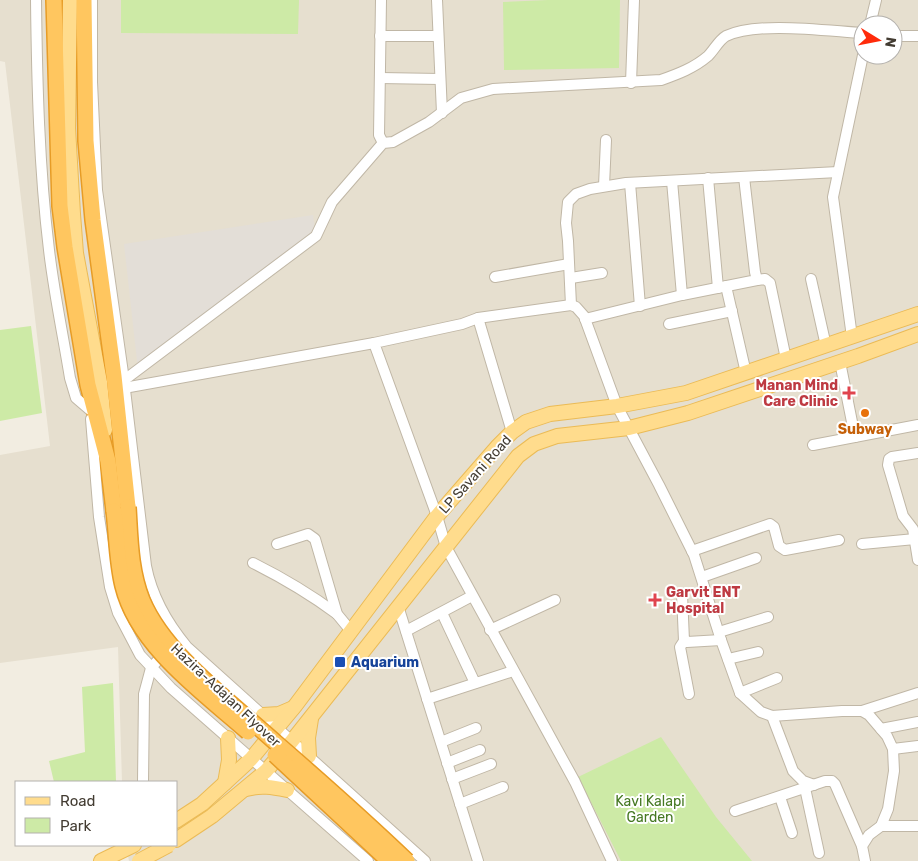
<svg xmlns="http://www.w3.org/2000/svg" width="918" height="861" font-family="Rubik,sans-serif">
	<rect width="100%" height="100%" fill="#f2ede1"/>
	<path fill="#e6dfcf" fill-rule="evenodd" d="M0 0H918V861H129L126 845H176V782H122L118 647 0 663V455L50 446 5 62 0 61ZM863 25H893V55H863Z"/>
	<path fill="#e3ded7" d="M313 215 316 236 138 370 124 244Z"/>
	<g fill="#cdeaa6">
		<path d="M121 0H299L298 34 121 33Z"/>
		<path d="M548 0H620L619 68 504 70 503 2Z"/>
		<path d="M31 326 42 413 0 421V330Z"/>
		<path d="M113 683 116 782H54L49 761 85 752 82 687Z"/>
		<path d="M661 737 716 817 752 861H621L578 777Z"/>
	</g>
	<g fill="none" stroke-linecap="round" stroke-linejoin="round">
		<defs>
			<g id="minor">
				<path d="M36 0C37 83 39 167 49 250 54 293 63 335 70 378L76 398 90 410"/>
				<path d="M92 0V82L97 190 123 373 146 566C152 597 167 623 187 647L425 861"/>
				<path d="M381 0 379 135 383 143"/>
				<path d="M437 0 442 113"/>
				<path d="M870 25 876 0"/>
				<path d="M380 36H438"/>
				<path d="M893 36H918"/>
				<path d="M380 78 440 79"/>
				<path d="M631 83 634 0"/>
				<path d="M708 178 718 288"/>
				<path d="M672 181 682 295"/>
				<path d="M630 183 640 306"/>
				<path d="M604 186 606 140"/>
				<path d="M495 277 569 264"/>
				<path d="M571 278 602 273"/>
				<path d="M811 279 826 346"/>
				<path d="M757 280 765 279 770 283 786 359"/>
				<path d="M726 286 746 373"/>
				<path d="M571 305 568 241 566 223 568 202 576 194 590 189 626 183 838 172"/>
				<path d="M478 318 512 432"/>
				<path d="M585 319 682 295 757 280 755 272 744 177"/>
				<path d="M669 324 732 311"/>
				<path d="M852 337 833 197 863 55"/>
				<path d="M840 362 855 437"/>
				<path d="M123 381 316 236 332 202 383 143 393 142 429 122 461 98 493 89 661 80C678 74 694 68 708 56 714 50 719 40 726 36 758 21 828 31 863 33"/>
				<path d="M124 388 374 343"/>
				<path d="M91 419 99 517 110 587 118 613 140 655 171 688 368 861"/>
				<path d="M813 445 918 425"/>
				<path d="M918 453 892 457 889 459 888 465 903 516 913 529 918 560"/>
				<path d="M277 544 308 534 315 539 337 614 351 631"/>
				<path d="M862 544 915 539"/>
				<path d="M692 551 770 524 774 527 779 546 785 550 839 540"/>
				<path d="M253 563C283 578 310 594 337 614"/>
				<path d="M702 577 756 558"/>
				<path d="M682 594 684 641 687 642 721 640"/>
				<path d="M398 606 478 861"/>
				<path d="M442 613 475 683"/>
				<path d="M490 630 555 600"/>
				<path d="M406 631 472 596"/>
				<path d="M719 632 768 617"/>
				<path d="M684 641 680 647 689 694"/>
				<path d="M728 659 758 652"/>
				<path d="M740 693 777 678"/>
				<path d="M427 699 513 671"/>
				<path d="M862 711 918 693"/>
				<path d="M772 716 793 771 803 781 814 785"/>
				<path d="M881 729 918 722"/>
				<path d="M441 742 476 728"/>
				<path d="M893 749 918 746"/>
				<path d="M447 763 480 750"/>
				<path d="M452 779 491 764"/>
				<path d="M143 782 144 694 151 668 166 651"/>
				<path d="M805 788 819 853"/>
				<path d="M780 797 792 833"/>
				<path d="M460 804 503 787"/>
				<path d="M735 811 825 781H832L835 784 862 846"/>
				<path d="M881 826H918"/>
				<path d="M612 861 575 782 446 547 437 516 374 343 462 324 478 318 571 305 576 307 584 316 617 406 659 485 694 555 721 640 740 693 761 712 772 716 842 711H862L869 715 887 736 893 749 894 771 888 809 881 826 869 835 862 846 865 861"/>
			</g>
			<g id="major">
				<path d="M70 0 68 128 73 214 76 253 100 382 105 430"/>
				<path d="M263 715 279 714 293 708"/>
				<path d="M309 756 308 738 311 719"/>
				<path d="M225 783 229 760 228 738"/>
				<path d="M246 789C261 785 272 787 287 790"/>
				<path d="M176 821 202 804 251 759 295 706 437 516 497 447 512 432 526 422 550 414 617 406 686 393 918 314"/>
				<path d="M176 840 212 816 266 771 292 741 518 456 534 444 557 436 629 428 688 413 858 356 918 334"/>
				<path d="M101 861 134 845"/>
			</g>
			<g id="highway">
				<path d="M54 0 60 206 65 247 88 385 108 461 114 511"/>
				<path d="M84 0 86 141 93 220 114 376 128 507"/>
			</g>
		</defs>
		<use href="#minor" stroke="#c0b7a6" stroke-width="12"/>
		<use href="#major" stroke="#ebbb56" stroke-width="16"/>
		<use href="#highway" stroke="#e79c26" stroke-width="18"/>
		<use href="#minor" stroke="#fff" stroke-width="10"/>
		<use href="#major" stroke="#ffdc8d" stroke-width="14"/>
		<use href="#highway" stroke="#ffc65f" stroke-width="15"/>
		<defs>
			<path id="major-bridge" d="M139 861 169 845"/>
			<g id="highway-bridge">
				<path d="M128 507C130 538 130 570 142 600 165 655 231 702 275 742 320 781 364 820 407 861"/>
				<path d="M114 511C117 536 117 562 123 586 138 647 204 693 248 732"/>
				<path d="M275 755 389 861"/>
			</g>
		</defs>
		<use href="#major-bridge" stroke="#ebbb56" stroke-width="16" stroke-linecap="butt"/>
		<use href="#highway-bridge" stroke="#e79c26" stroke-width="18" stroke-linecap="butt"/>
		<use href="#major-bridge" stroke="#ffdc8d" stroke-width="14"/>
		<use href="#highway-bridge" stroke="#ffc65f" stroke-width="15"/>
	</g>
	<g fill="#e0444e" stroke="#fff" stroke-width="2">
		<path d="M846.5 385.5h5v5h5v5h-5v5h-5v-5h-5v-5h5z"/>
		<path d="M652.5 592.5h5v5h5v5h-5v5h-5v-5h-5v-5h5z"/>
	</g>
	<circle fill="#e8710a" stroke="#fff" stroke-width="2" cx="865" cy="413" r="5"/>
	<rect fill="#1a4fb4" stroke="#fff" stroke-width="2" x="334" y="656" width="12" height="12" rx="2.5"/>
	<g text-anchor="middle" stroke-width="4" stroke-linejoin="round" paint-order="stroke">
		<g font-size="14" font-weight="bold" fill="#be3a42" stroke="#fff" text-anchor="end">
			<text x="838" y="390">Manan Mind<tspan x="838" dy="16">Care Clinic</tspan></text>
			<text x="666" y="597" text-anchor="start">Garvit ENT<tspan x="666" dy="16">Hospital</tspan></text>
		</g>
		<g font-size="14" font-weight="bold" fill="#c56008" stroke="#fff">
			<text x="865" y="434">Subway</text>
		</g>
		<g font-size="14" fill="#433c32" stroke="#fff">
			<text transform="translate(475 474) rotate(-48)" y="5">LP Savani Road</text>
			<text transform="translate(226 695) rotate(43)" y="5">Hazira-Adajan Flyover</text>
		</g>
		<g font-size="14" font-weight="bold" fill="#164399" stroke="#fff" text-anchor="start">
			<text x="351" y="667">Aquarium</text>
		</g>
		<g font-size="14" fill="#457822" stroke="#fff">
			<text x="650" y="806">Kavi Kalapi<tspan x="650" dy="16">Garden</tspan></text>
		</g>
	</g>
	<rect x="15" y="781" width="162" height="65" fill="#ffffff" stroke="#b4b1ad"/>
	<rect x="25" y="797" width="25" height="8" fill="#ffdc8d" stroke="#b4b1ad"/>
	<text x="60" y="806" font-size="15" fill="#433c32">Road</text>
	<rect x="25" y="818" width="25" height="15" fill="#cdeaa6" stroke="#b4b1ad"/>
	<text x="60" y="831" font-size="15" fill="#433c32">Park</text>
	<g transform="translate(878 40) rotate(100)"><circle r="24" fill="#ffffff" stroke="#b4b1ad"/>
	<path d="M0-4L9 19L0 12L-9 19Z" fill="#ff2b0b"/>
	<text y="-8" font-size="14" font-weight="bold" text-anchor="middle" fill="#433c32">N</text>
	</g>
</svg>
